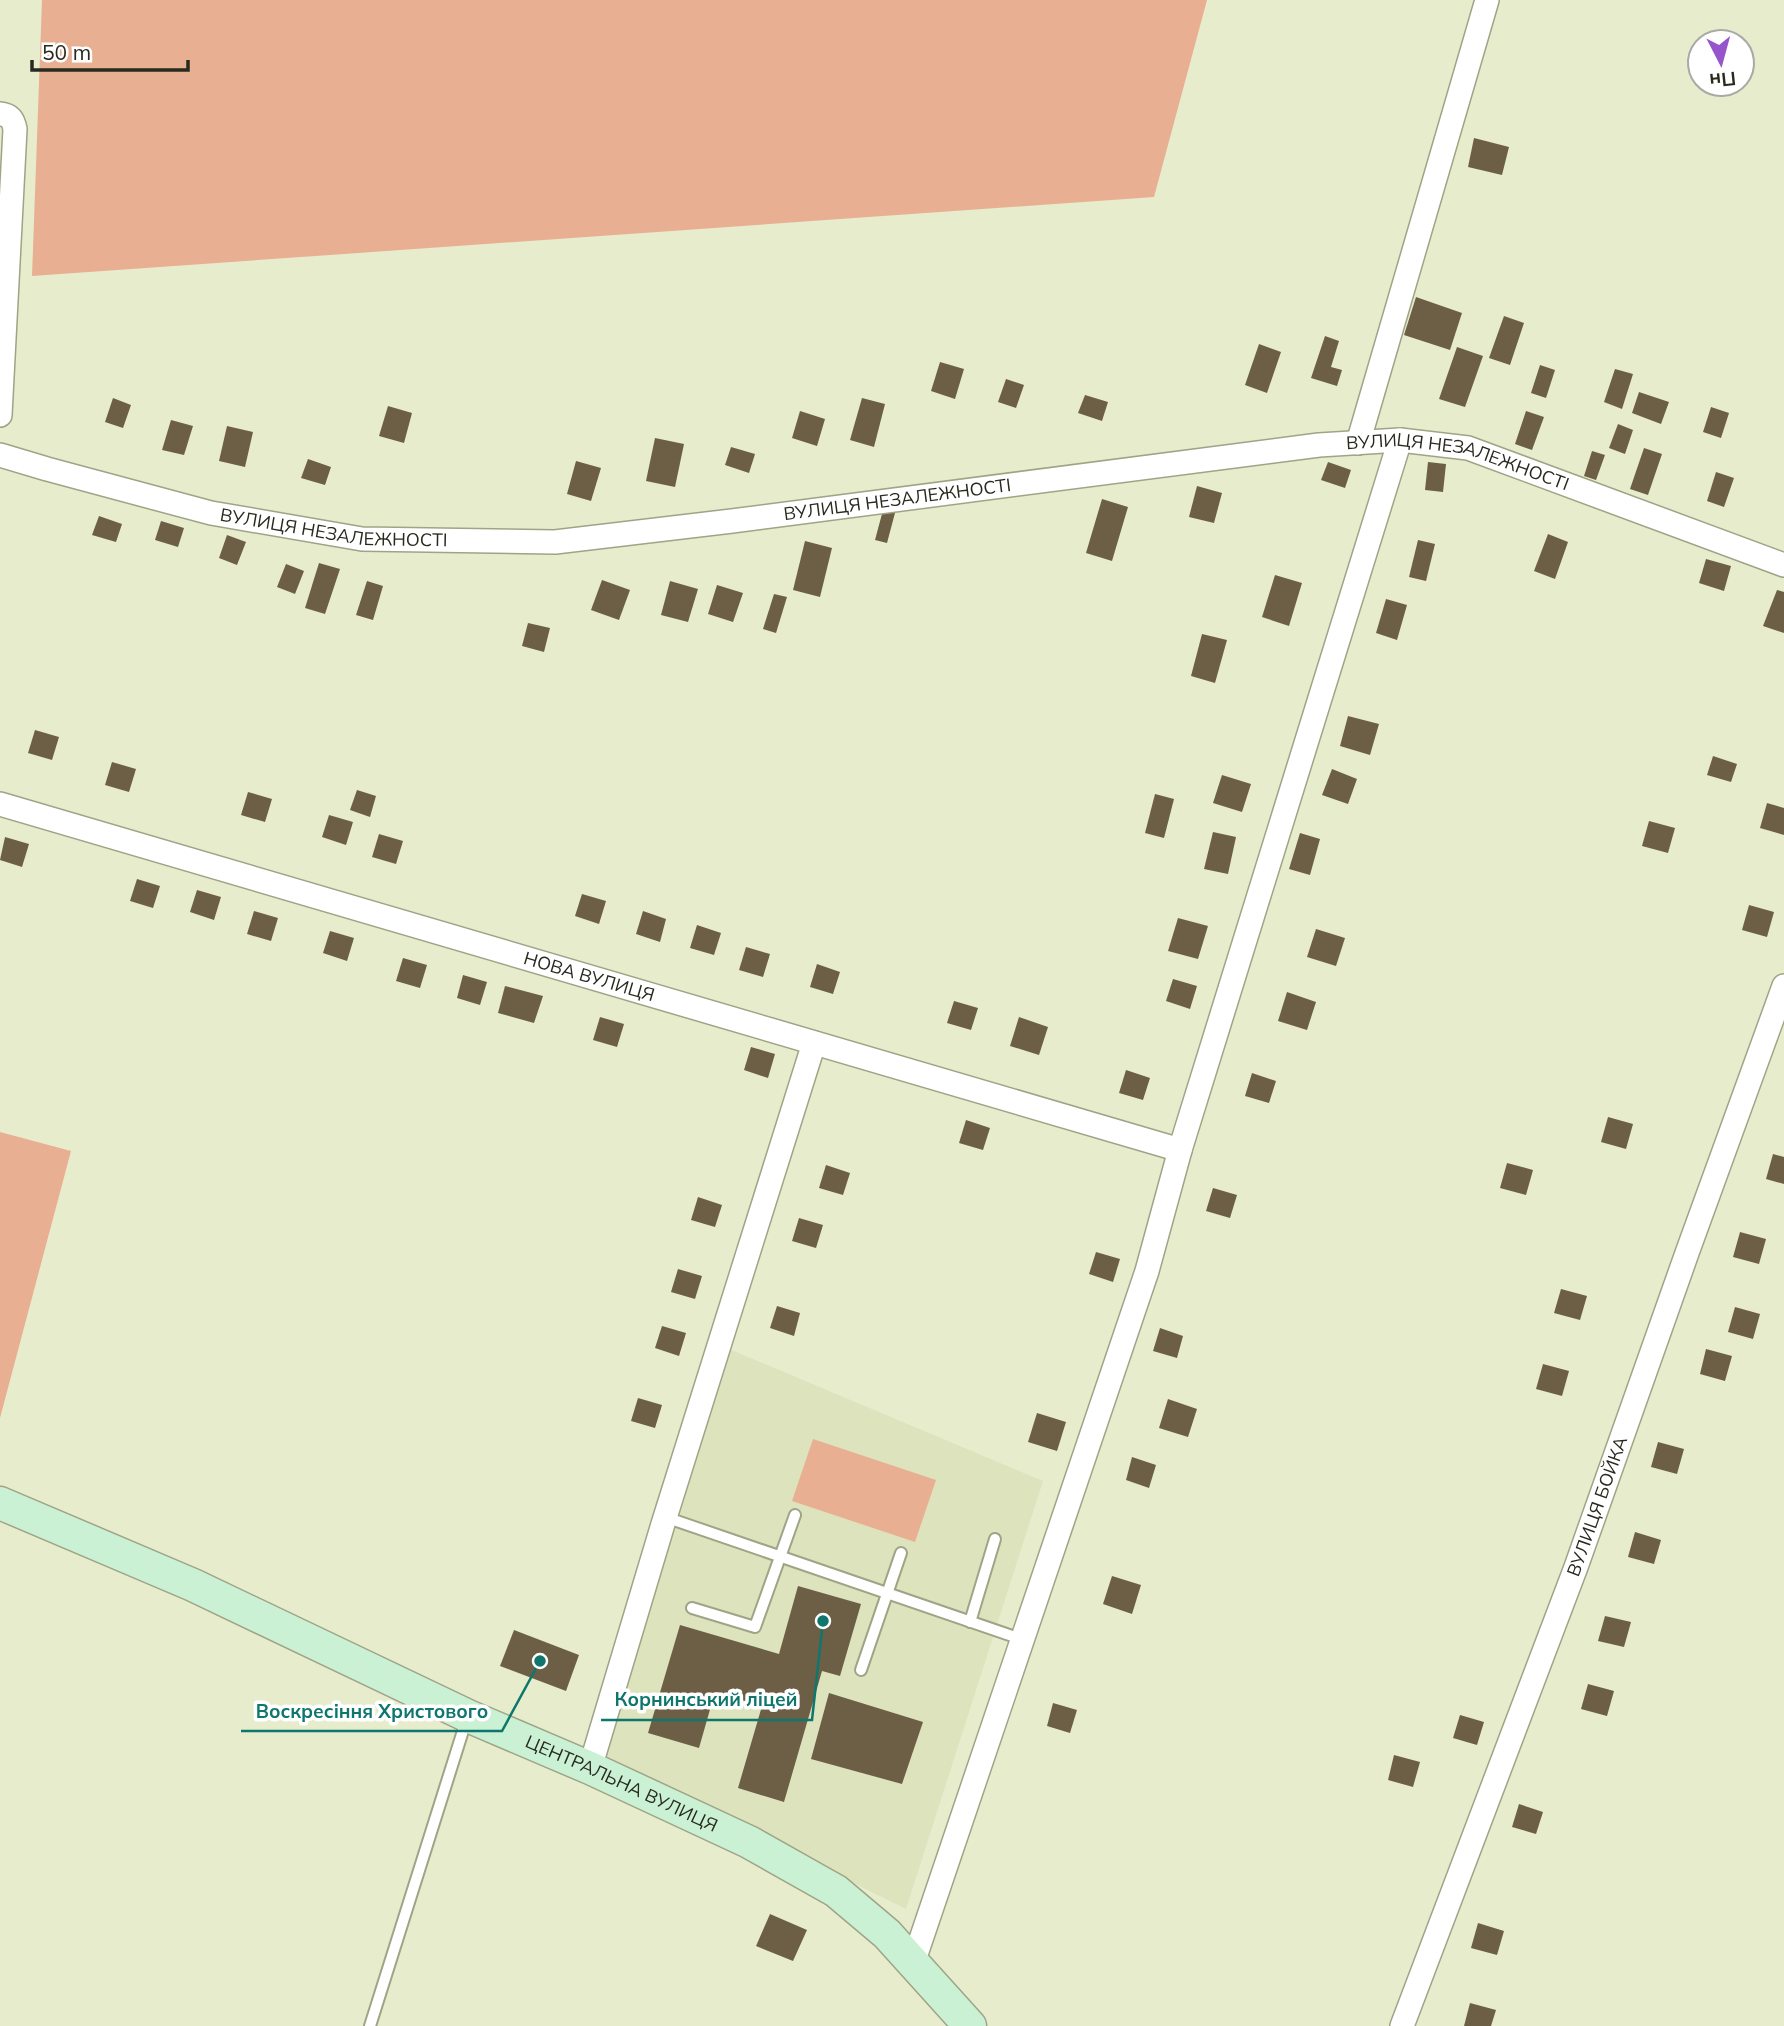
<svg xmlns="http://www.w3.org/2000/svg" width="1784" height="2026" font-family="Mulish,sans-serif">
	<rect width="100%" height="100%" fill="#e7eccd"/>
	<path fill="#dde3bc" d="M729 1349 1043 1481 906 1909 604 1760Z"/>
	<g fill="#e9af92">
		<path d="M42 0H1207L1154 197 32 276Z"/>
		<path d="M0 1132 71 1151 0 1418Z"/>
		<path d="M813 1439 936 1480 915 1542 792 1501Z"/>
	</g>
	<g fill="#6d5f46">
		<path d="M1474 138 1509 147 1502 175 1468 167Z"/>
		<path d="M1416 297 1462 313 1450 350 1404 335Z"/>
		<path d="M1504 316 1524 323 1510 365 1489 358Z"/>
		<path d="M1325 336 1339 341 1331 367 1342 370 1337 386 1311 378Z"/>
		<path d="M1259 344 1281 352 1267 393 1245 385Z"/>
		<path d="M1457 347 1483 356 1465 407 1439 399Z"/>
		<path d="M940 362 964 369 955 399 931 391Z"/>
		<path d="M1540 365 1555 370 1546 398 1531 393Z"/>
		<path d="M1615 369 1633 374 1622 409 1604 402Z"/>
		<path d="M1006 379 1024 385 1016 408 998 402Z"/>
		<path d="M1639 392 1669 402 1661 424 1632 413Z"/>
		<path d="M1085 395 1108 402 1102 421 1078 413Z"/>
		<path d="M113 398 131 405 123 428 105 422Z"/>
		<path d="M862 398 885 404 874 447 850 440Z"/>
		<path d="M388 406 412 413 404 443 379 436Z"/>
		<path d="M1711 407 1729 413 1721 438 1703 432Z"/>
		<path d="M800 411 825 419 817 446 792 438Z"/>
		<path d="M1526 411 1544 417 1532 450 1515 444Z"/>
		<path d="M171 420 193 426 184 455 162 450Z"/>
		<path d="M1618 424 1633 430 1625 454 1609 448Z"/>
		<path d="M227 426 253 432 245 467 219 461Z"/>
		<path d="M655 438 684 444 675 487 646 481Z"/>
		<path d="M731 447 755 454 749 473 725 465Z"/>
		<path d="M1644 448 1662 454 1648 495 1630 489Z"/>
		<path d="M1592 451 1605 455 1596 480 1584 476Z"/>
		<path d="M308 459 331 467 325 485 301 478Z"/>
		<path d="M576 461 601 468 591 501 567 494Z"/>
		<path d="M1328 462 1351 470 1345 488 1321 480Z"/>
		<path d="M1428 462 1446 464 1443 492 1425 490Z"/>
		<path d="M1716 472 1734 478 1724 507 1707 501Z"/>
		<path d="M1197 486 1222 493 1214 523 1189 517Z"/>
		<path d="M1102 499 1128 507 1112 561 1086 553Z"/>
		<path d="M883 510 895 513 887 543 875 540Z"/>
		<path d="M99 516 122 524 116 542 92 535Z"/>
		<path d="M161 521 184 528 178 547 155 540Z"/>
		<path d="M1548 534 1568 542 1555 579 1534 571Z"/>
		<path d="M227 535 246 542 237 565 219 558Z"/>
		<path d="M1418 540 1435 544 1426 581 1409 577Z"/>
		<path d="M805 541 832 548 820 597 793 590Z"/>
		<path d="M1706 559 1731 566 1724 591 1699 583Z"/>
		<path d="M319 563 340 569 325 614 305 608Z"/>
		<path d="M286 564 304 571 295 594 277 587Z"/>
		<path d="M1275 575 1302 583 1289 626 1262 617Z"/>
		<path d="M602 580 630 590 619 620 591 610Z"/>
		<path d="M367 581 383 586 373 620 356 615Z"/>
		<path d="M670 581 698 589 688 622 661 615Z"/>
		<path d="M717 585 743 593 733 622 708 614Z"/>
		<path d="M1777 590 1784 592V633L1763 626Z"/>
		<path d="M774 594 787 597 776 633 763 629Z"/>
		<path d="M1386 599 1407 605 1397 640 1376 633Z"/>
		<path d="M528 623 550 628 544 652 522 646Z"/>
		<path d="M1202 634 1227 640 1215 683 1191 676Z"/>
		<path d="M1348 716 1379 724 1370 755 1340 746Z"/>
		<path d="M35 730 59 737 52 760 28 753Z"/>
		<path d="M1713 756 1737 764 1731 782 1707 775Z"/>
		<path d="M112 762 136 769 129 792 105 785Z"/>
		<path d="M1332 769 1357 779 1348 804 1322 795Z"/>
		<path d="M1222 775 1251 784 1242 812 1213 803Z"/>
		<path d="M357 790 376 796 370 817 350 810Z"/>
		<path d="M248 792 272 799 265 822 241 815Z"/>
		<path d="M1155 794 1174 799 1164 838 1145 833Z"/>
		<path d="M1767 803 1784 808V835L1760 828Z"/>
		<path d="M329 815 353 822 346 845 322 837Z"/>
		<path d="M1649 821 1675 828 1668 853 1642 846Z"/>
		<path d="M1213 832 1236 837 1228 874 1204 869Z"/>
		<path d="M1300 833 1320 839 1310 875 1289 869Z"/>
		<path d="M379 834 403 841 396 864 372 857Z"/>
		<path d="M5 837 29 844 22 867 0 860Z"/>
		<path d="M137 879 160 886 153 908 130 901Z"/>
		<path d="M197 890 221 897 214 920 190 912Z"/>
		<path d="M582 894 606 901 599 924 575 916Z"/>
		<path d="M1749 905 1774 912 1767 937 1742 930Z"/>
		<path d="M254 911 278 918 271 941 247 934Z"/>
		<path d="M643 911 666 919 660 942 636 934Z"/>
		<path d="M1178 918 1208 926 1198 959 1168 951Z"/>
		<path d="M697 925 721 933 714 955 690 948Z"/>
		<path d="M1316 929 1345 938 1336 966 1307 957Z"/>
		<path d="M330 931 354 938 347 961 323 953Z"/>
		<path d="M746 947 770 954 763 977 739 970Z"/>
		<path d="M403 958 427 965 420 988 396 981Z"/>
		<path d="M817 964 840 972 833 994 810 987Z"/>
		<path d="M463 975 487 982 480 1005 457 998Z"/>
		<path d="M1173 979 1197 986 1190 1009 1166 1001Z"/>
		<path d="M505 986 543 996 534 1023 498 1013Z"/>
		<path d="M1287 992 1316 1002 1307 1030 1278 1021Z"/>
		<path d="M954 1001 978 1008 971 1030 947 1023Z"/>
		<path d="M600 1017 624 1024 617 1047 593 1040Z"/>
		<path d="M1019 1017 1048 1027 1039 1055 1010 1046Z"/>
		<path d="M751 1047 775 1054 768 1078 744 1070Z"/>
		<path d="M1126 1070 1150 1078 1143 1100 1119 1093Z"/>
		<path d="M1252 1073 1276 1081 1269 1103 1245 1096Z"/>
		<path d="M1608 1117 1633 1124 1626 1149 1601 1142Z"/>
		<path d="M966 1120 990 1128 983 1150 959 1143Z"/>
		<path d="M1773 1154 1784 1157V1184L1766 1179Z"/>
		<path d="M1507 1163 1533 1170 1526 1195 1500 1188Z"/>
		<path d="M826 1165 850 1173 843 1195 819 1188Z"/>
		<path d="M1213 1188 1237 1195 1230 1218 1206 1211Z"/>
		<path d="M698 1197 722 1205 715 1227 691 1220Z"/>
		<path d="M799 1218 823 1225 816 1248 792 1241Z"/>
		<path d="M1740 1232 1766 1239 1759 1264 1733 1257Z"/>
		<path d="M1096 1252 1120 1259 1113 1282 1089 1274Z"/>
		<path d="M678 1269 702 1276 695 1299 671 1292Z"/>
		<path d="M1561 1289 1587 1296 1580 1320 1554 1313Z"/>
		<path d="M777 1306 800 1313 794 1336 770 1328Z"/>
		<path d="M1735 1307 1760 1314 1753 1339 1728 1332Z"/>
		<path d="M662 1326 686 1333 679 1356 655 1348Z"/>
		<path d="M1160 1328 1183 1336 1177 1358 1153 1351Z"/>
		<path d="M1706 1349 1732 1356 1725 1381 1700 1374Z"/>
		<path d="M1543 1364 1569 1371 1562 1396 1536 1389Z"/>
		<path d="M638 1398 662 1405 655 1428 631 1421Z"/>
		<path d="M1168 1399 1197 1409 1188 1437 1159 1428Z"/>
		<path d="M1037 1413 1066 1422 1057 1451 1028 1442Z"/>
		<path d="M1658 1442 1684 1449 1677 1474 1651 1467Z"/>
		<path d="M1132 1457 1156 1465 1149 1488 1126 1480Z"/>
		<path d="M1635 1532 1661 1540 1654 1564 1628 1557Z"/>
		<path d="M1112 1576 1141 1585 1132 1614 1103 1604Z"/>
		<path d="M798 1586 861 1604 840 1676 822 1671 784 1802 738 1788 762 1706 715 1692 699 1748 648 1733 680 1625 779 1654Z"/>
		<path d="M1605 1616 1631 1622 1624 1647 1598 1641Z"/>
		<path d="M514 1630 579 1655 566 1691 500 1666Z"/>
		<path d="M1588 1684 1614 1691 1607 1716 1581 1709Z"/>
		<path d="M829 1693 923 1722 902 1784 811 1759Z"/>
		<path d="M1053 1703 1077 1710 1070 1733 1047 1726Z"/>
		<path d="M1460 1715 1484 1722 1477 1745 1453 1738Z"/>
		<path d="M1394 1755 1420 1762 1413 1787 1388 1780Z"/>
		<path d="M1519 1804 1543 1812 1536 1834 1512 1827Z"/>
		<path d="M770 1914 807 1930 793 1961 756 1946Z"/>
		<path d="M1478 1923 1504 1931 1497 1955 1471 1948Z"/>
		<path d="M1470 2003 1496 2010 1491 2026H1464Z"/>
	</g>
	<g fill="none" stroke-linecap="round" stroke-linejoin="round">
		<defs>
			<g id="lane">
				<path d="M665 1517 1021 1639"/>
				<path d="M692 1608 755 1627 795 1515"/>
				<path d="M970 1622 995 1539"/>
				<path d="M861 1670 901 1553"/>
				<path d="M370 2026 467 1718"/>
			</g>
			<g id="street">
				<path d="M0 114C10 115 13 119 15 129L0 415"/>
				<path d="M1358 443 1487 0"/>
				<path id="s1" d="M0 455 47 469 211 513 362 539 555 542 732 521 1319 445 1400 440 1468 448 1784 565"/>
				<path id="s2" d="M0 804 1180 1150"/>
				<path d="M590 1768 663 1524 814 1043"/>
				<path d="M913 1963 1147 1271 1180 1150 1400 440"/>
				<path id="s3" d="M1402 2026 1576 1567 1687 1253 1784 986"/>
			</g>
			<g id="secondary">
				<path id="s4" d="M0 1503 193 1585 468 1716 590 1768 749 1842 836 1891 887 1934 970 2026"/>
			</g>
		</defs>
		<use href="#lane" stroke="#9fa487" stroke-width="14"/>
		<use href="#street" stroke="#9fa487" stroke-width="26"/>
		<use href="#secondary" stroke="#9fa487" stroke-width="35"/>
		<use href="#lane" stroke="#fff" stroke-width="10"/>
		<use href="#street" stroke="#fff" stroke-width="23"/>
		<use href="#secondary" stroke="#caf1d4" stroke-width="32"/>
	</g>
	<g text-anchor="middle" stroke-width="7" stroke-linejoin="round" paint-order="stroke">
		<g font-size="18" fill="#282a1e" stroke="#fff">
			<text dy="6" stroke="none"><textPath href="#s1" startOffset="1477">ВУЛИЦЯ НЕЗАЛЕЖНОСТІ</textPath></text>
			<text dy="6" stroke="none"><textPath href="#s1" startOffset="910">ВУЛИЦЯ НЕЗАЛЕЖНОСТІ</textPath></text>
			<text dy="6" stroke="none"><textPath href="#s1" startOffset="343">ВУЛИЦЯ НЕЗАЛЕЖНОСТІ</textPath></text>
			<text dy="6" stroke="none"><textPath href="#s2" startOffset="614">НОВА ВУЛИЦЯ</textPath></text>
			<text dy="6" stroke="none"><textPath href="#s3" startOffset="555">ВУЛИЦЯ БОЙКА</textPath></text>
			<text dy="6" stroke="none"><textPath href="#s4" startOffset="682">ЦЕНТРАЛЬНА ВУЛИЦЯ</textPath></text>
		</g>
	</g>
	<path fill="none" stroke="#0f766e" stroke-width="2.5" d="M823 1621L812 1720H601M540 1661L502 1731H241"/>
	<g fill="#0f766e" stroke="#fff" stroke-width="2.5">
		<circle cx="823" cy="1621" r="7"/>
		<circle cx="540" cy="1661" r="7"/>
	</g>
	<g font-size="19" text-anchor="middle" font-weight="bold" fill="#0f766e" stroke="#fff" stroke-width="7" stroke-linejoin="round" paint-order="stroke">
		<text x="706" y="1706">Корнинський ліцей</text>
		<text x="372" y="1718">Воскресіння Христового</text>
	</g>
	<g transform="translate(1721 63) rotate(174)"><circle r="33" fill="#ffffff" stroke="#a9aaa5" stroke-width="2"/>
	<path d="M0-5L12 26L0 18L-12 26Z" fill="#9655cb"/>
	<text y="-10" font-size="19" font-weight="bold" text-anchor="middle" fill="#282a1e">Пн</text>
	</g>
	<path d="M32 60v10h156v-10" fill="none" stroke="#282a1e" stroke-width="3.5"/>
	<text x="42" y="60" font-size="21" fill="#282a1e" stroke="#ffffff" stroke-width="5" paint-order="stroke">50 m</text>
</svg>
